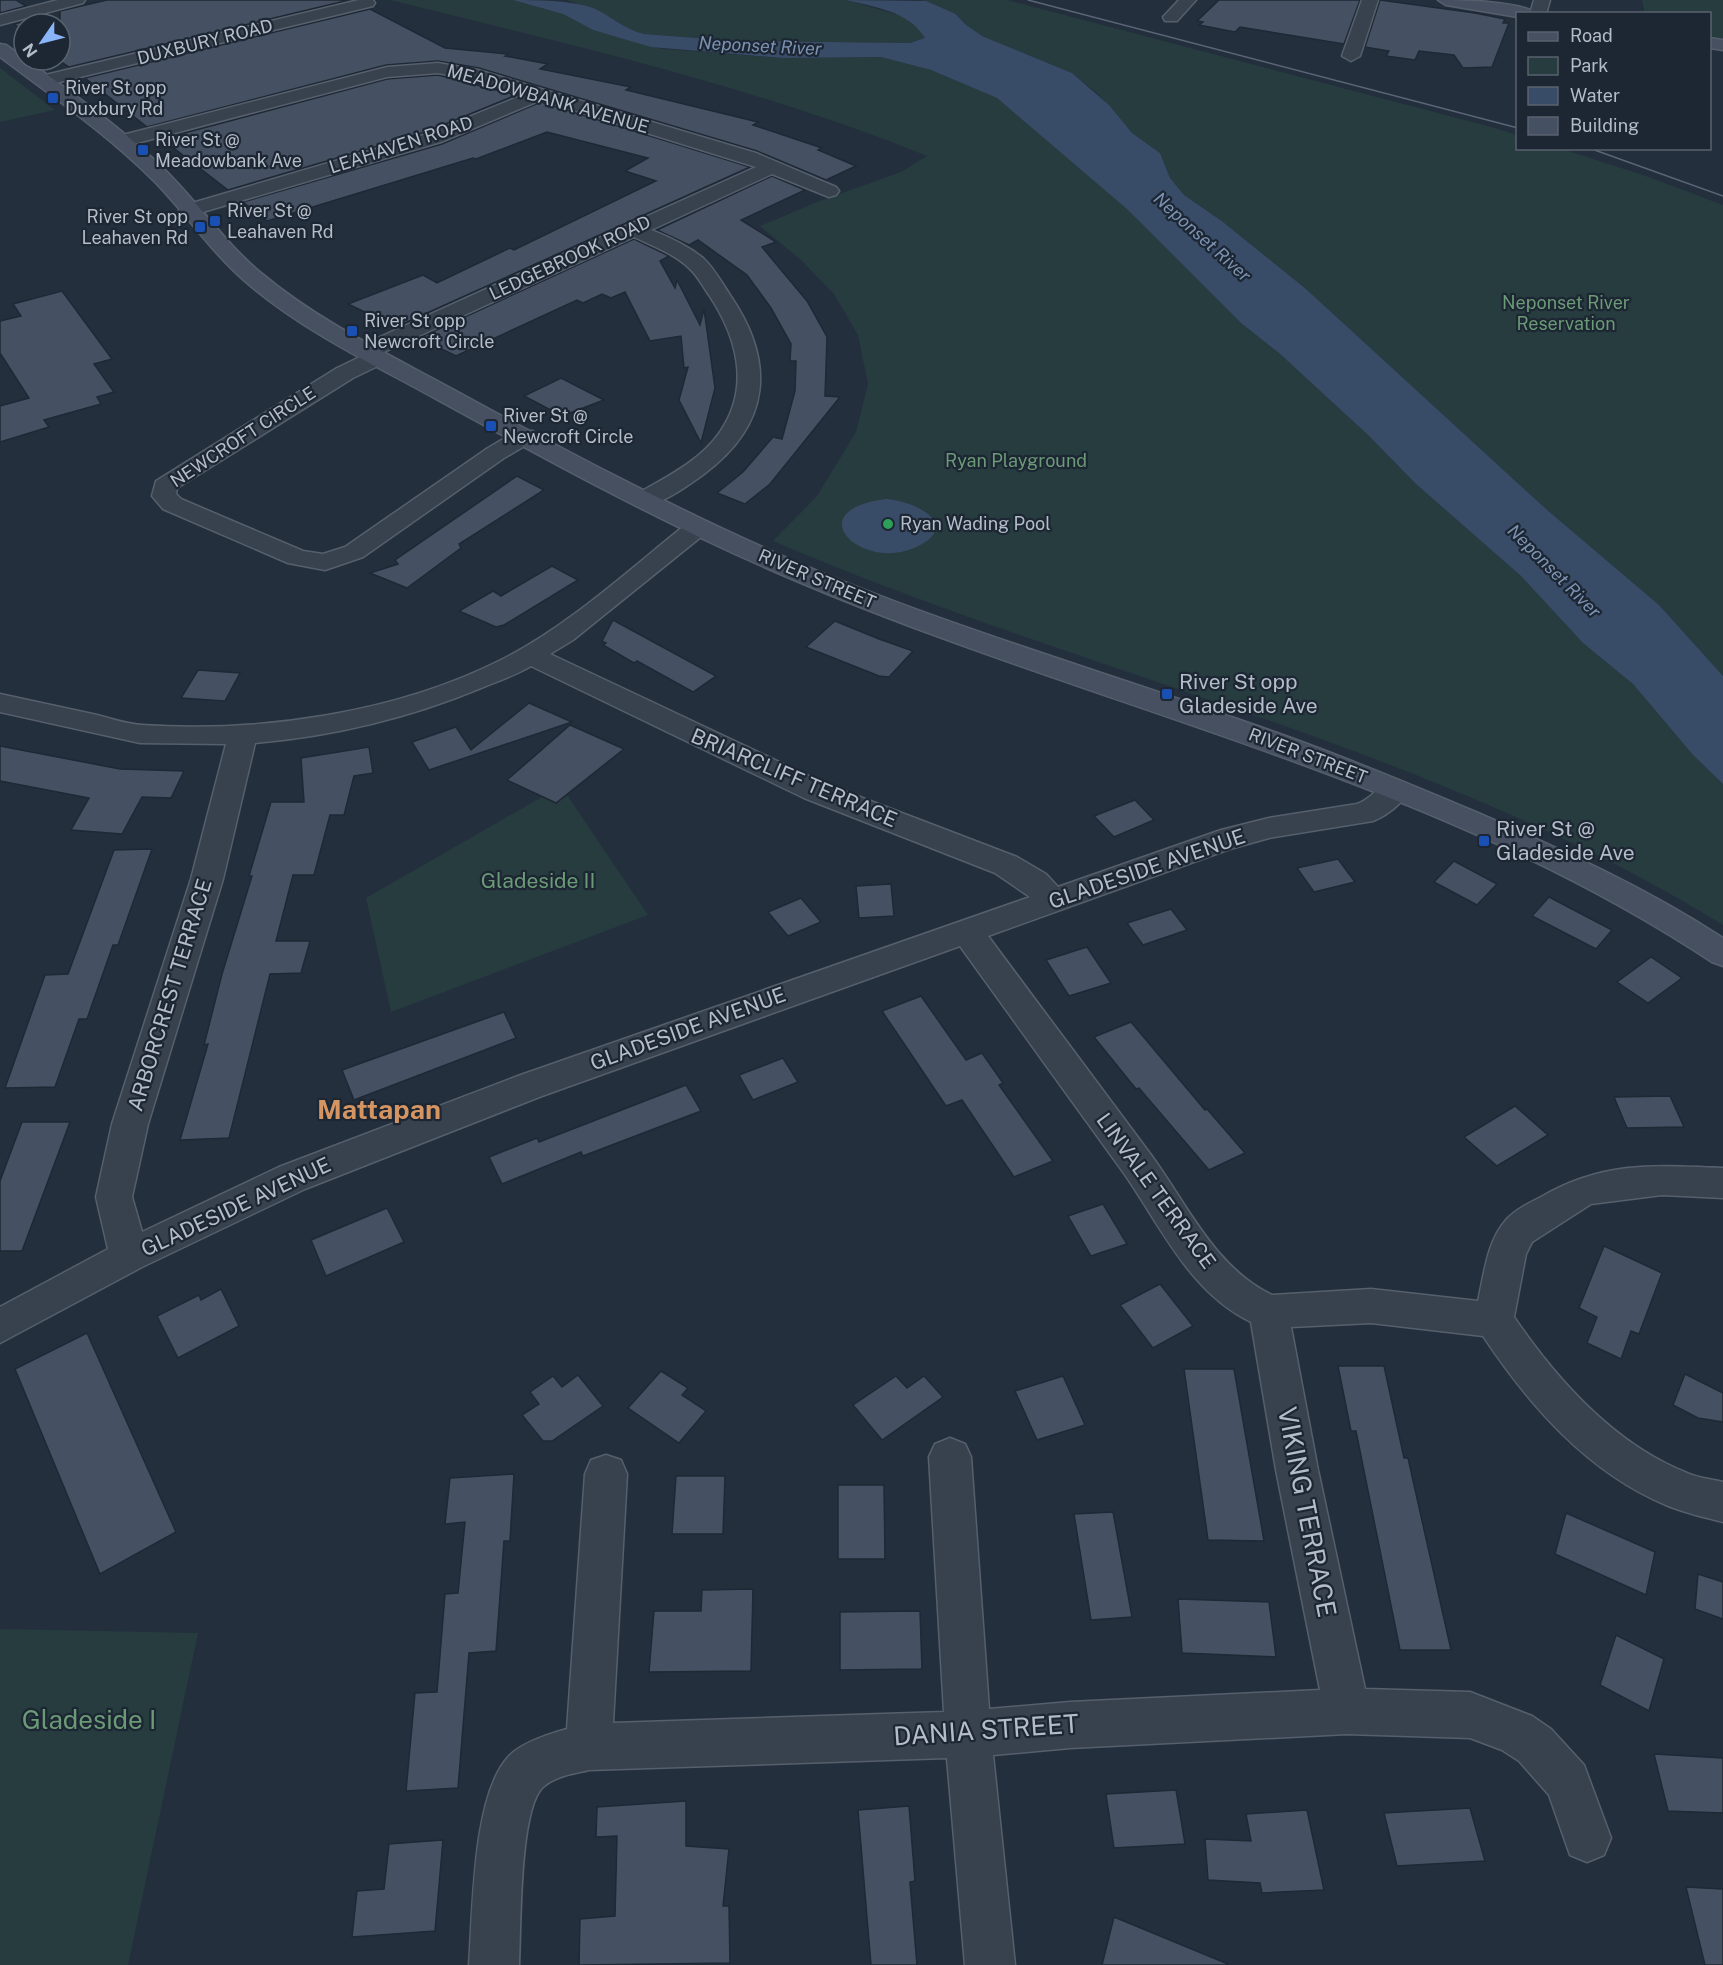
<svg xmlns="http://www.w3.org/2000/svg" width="1723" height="1965" font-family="'Public Sans',sans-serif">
	<rect width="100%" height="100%" fill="#242f3e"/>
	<g fill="#263c3f">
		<path d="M390 0H513L563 14 593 30 663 49 782 58 881 57 931 70 997 98 1128 209 1241 323 1279 353 1368 435 1416 484 1521 576 1583 643 1633 684 1693 755 1723 784V925C1429 744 1087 676 773 541L817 496 856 432 868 384 858 335 834 294 801 260 760 226 817 202 901 172 927 156C754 86 571 45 390 0Z"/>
		<path d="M567 0H846L902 16 919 29 925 38 910 43 737 41 644 34 630 30 606 15Z"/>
		<path d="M921 0H1007L1495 128 1517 135 1518 148 1562 149 1646 176 1723 205V676L1659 605 1546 509 1306 289 1223 222 1184 195 1170 178 1160 153 1132 133 1098 94 1072 73 982 36 965 24 957 14Z"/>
		<path d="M1642 0H1723V38L1710 36V14L1645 13Z"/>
		<path d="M0 68 55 110 0 122Z"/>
		<path d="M561 786 648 915 391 1012 366 898Z"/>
		<path d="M0 1629 198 1633 128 1965H0Z"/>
	</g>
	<g fill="#394c67">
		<path d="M513 0C539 0 569 0 593 8 612 16 623 29 644 34L737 41 910 43 925 38C909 11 874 7 846 0L926 1 956 14 965 24 982 36 1072 73 1109 105 1132 133 1160 153 1170 178 1184 195 1223 222 1306 289 1546 509 1659 605 1723 676V784L1693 755 1633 684 1583 643 1521 576 1416 484 1368 435 1279 353 1241 323 1127 209 997 98 931 70 881 57 782 58 651 47 593 30 563 14Z"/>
		<path d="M886 499C916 501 964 526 914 548 860 571 798 510 886 499Z"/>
	</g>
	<g fill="#455162" stroke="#1f2835" stroke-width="1.5">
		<path d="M0 0H16L26 6 0 13Z"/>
		<path d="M107 0H349L69 67 60 61V11Z"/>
		<path d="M1219 0H1360L1344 44 1240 27 1235 32 1199 25 1203 22 1197 21Z"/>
		<path d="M1380 0 1475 13 1505 19 1503 23H1509L1492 67 1463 68 1454 55 1419 51 1415 60 1386 56 1389 51 1365 47Z"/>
		<path d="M370 9 445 48 508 54 505 56 548 64 540 69 631 87 626 90 758 122 753 125 822 148 818 150 856 166 826 180 757 151 479 68 438 61 386 65 147 127 85 78Z"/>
		<path d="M44 16 59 24H24V31L14 24Z"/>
		<path d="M438 75 516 95 426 132 228 190 162 139 387 79Z"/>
		<path d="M541 102 750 167 396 327 348 304 423 275 437 283 510 248 514 250 656 181 625 171 648 158 547 132 476 159 473 158 267 221 243 202 442 144Z"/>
		<path d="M772 176 805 190 741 220 776 242 762 247 807 301 827 337 825 396 840 397 770 484 745 504 717 493 743 472 773 437 782 439 795 391 796 361H790L791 344 771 308 747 275 698 240 689 245 657 230Z"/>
		<path d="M634 239 669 256 660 261 675 288 677 280 700 325 704 309 715 388 701 443 679 400 688 367 684 368 681 336 650 341 625 292 611 298 602 294 583 303 577 300 456 356 419 338Z"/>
		<path d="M62 291 112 359 94 364 114 392 97 397 101 404 44 420 49 427 0 442V406L29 398 0 353V321L21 316 13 304Z"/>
		<path d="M561 378 604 400 562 416 524 396Z"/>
		<path d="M517 476 544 490 459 544 461 548 407 588 370 573 398 564 395 560Z"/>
		<path d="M552 566 578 580 504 625 496 627 459 611 493 591 501 596Z"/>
		<path d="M613 620 716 676 693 692 637 661 634 663 603 645 606 643 602 641Z"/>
		<path d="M835 621 879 639 913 651 889 677 879 676 806 647Z"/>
		<path d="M198 670 240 673 225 701 181 698Z"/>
		<path d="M529 703 572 722 429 770 412 742 456 727 471 750Z"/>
		<path d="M570 725 624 749 556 803 507 780Z"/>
		<path d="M0 746 120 769 184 771 171 798 142 797 122 834 71 830 89 798 0 781Z"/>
		<path d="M369 747 373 773 354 776 344 815H330L314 875H293L276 941H310L301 973 270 974 229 1138 180 1140 208 1044 204 1045 222 974 252 876H249L271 802H304L301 758Z"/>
		<path d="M1135 800 1154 820 1114 837 1094 816Z"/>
		<path d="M152 849 118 945H113L87 1019H79L55 1087 5 1088 45 975 68 974 114 850Z"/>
		<path d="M1338 859 1355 882 1314 892 1297 868Z"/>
		<path d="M1454 861 1497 884 1477 905 1434 882Z"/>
		<path d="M891 884 894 916 859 918 856 886Z"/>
		<path d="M1549 897 1612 930 1596 949 1532 916Z"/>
		<path d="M801 898 821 922 788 936 768 912Z"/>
		<path d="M1171 909 1187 930 1143 945 1127 923Z"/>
		<path d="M1087 947 1111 983 1069 996 1046 960Z"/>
		<path d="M1651 957 1682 978 1648 1003 1617 982Z"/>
		<path d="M921 996 966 1060 982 1053 1003 1083 999 1085 1053 1161 1014 1177 962 1100 946 1106 882 1011Z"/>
		<path d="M504 1012 516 1038 354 1100 342 1070Z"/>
		<path d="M1131 1022 1205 1110 1207 1109 1245 1153 1209 1170 1139 1088 1136 1089 1094 1037Z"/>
		<path d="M783 1058 798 1082 753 1100 739 1075Z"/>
		<path d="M686 1085 701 1111 583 1156 581 1152 502 1184 489 1157 537 1138 539 1142Z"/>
		<path d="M1670 1096 1684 1127 1627 1128 1614 1097Z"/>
		<path d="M1515 1106 1548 1135 1497 1166 1464 1137Z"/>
		<path d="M22 1122H70L22 1251H0V1181Z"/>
		<path d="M1103 1204 1127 1244 1091 1256 1068 1216Z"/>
		<path d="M387 1208 404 1242 326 1276 311 1240Z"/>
		<path d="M1604 1246 1662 1273 1639 1334 1631 1331 1621 1359 1587 1343 1597 1317 1579 1308Z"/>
		<path d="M1160 1284 1193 1326 1153 1348 1120 1305Z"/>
		<path d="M221 1289 239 1326 178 1358 157 1316 199 1295 201 1300Z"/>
		<path d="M87 1333 176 1532 100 1574 15 1369Z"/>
		<path d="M1338 1366H1384L1404 1458H1408L1451 1650H1400L1356 1431H1351Z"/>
		<path d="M1184 1369H1234L1264 1541 1208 1540Z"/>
		<path d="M661 1371 688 1388 682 1395 706 1411 679 1443 628 1408Z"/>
		<path d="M1685 1374 1723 1393V1422L1698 1418 1673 1405Z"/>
		<path d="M578 1375 603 1406 552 1441H543L522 1415 539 1404 530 1392 553 1376 562 1387Z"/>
		<path d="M896 1376 907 1388 924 1376 943 1397 882 1440 853 1405Z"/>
		<path d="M1063 1376 1085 1425 1037 1440 1015 1391Z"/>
		<path d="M514 1474 510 1541H504L496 1651 469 1653 458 1788 406 1791 415 1693 437 1692 445 1594 458 1593 465 1522 445 1524 450 1478Z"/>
		<path d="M676 1476H725L723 1534H672Z"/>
		<path d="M838 1485H884L885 1559H838Z"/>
		<path d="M1113 1512 1132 1617 1091 1620 1074 1514Z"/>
		<path d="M1566 1513 1655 1552 1646 1595 1555 1554Z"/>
		<path d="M1698 1574 1723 1582V1619L1695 1609Z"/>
		<path d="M753 1589 751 1671 649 1672 654 1611H701L702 1590Z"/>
		<path d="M1178 1599 1269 1602 1276 1657 1182 1653Z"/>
		<path d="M920 1611 922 1669 840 1670V1612Z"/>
		<path d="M1616 1635 1664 1659 1649 1711 1600 1685Z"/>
		<path d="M1654 1754 1723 1758V1813L1668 1811Z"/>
		<path d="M1176 1790 1185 1844 1114 1848 1106 1794Z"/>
		<path d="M686 1801V1846L729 1849 723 1906H729L730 1963 579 1965 580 1919 615 1916 617 1836 596 1837 597 1807Z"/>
		<path d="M909 1806 915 1881 910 1882 917 1965H871L858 1810Z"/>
		<path d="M1470 1808 1485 1861 1397 1866 1384 1813Z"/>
		<path d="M1307 1810 1324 1890 1262 1893 1260 1883 1208 1880 1205 1839 1251 1841 1246 1814Z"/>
		<path d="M443 1840 435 1931 352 1937 357 1891 384 1889 389 1844Z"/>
		<path d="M1686 1887 1723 1889V1965H1705Z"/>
		<path d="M1114 1917 1228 1964V1965H1102Z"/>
	</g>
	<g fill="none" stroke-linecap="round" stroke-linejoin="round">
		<defs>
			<g id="street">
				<path d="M58 0H85L83 3 0 25V15Z"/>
				<path d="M359 0H373L375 3 373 6 43 86 34 81 37 77Z"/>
				<path d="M1179 0H1196L1177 21H1165L1163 17Z"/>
				<path d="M1362 0H1378L1360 56 1351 61 1342 56Z"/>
				<path d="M1534 0H1550L1546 14H1530Z"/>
				<path d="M438 63 478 70 756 153 836 187 839 191 836 195 829 197 772 174 651 230C669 237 688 246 703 258 714 268 722 283 730 295 776 362 771 424 704 474 686 487 665 502 644 507L635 505 632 500 635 495C665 478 700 461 720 432 751 387 737 337 709 295 703 287 698 276 690 269 675 254 653 246 634 237L384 352 389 357 386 362 353 378 177 488 176 494 181 499 303 551 323 554 345 547 488 448 517 431H533L537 436 533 441 504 458 363 557 325 570 288 563 163 509 152 496 156 481 337 368 362 356 357 351 360 346 756 167 541 100 441 142 196 214H182L179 210 182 206 427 134 523 95 469 79 438 73 387 77 122 147 113 141 115 137 387 67Z"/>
				<path d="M698 519 707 522 711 527 707 532 573 640 550 654 826 784 1017 857 1046 874 1058 887 1221 830 1269 818 1357 804C1378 797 1379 776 1406 783L1410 790C1401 804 1388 815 1373 821L1269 838 1230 849 988 936C1042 1009 1097 1082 1151 1155 1187 1204 1215 1268 1272 1295L1371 1289 1478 1301C1484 1275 1487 1241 1506 1220 1515 1210 1529 1203 1541 1197 1603 1161 1654 1165 1723 1168V1198L1662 1195 1591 1204 1532 1242 1526 1254 1514 1317C1557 1380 1614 1444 1687 1473 1698 1478 1711 1479 1723 1482V1522C1704 1517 1685 1513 1666 1505 1587 1472 1529 1405 1483 1336L1371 1323 1291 1327 1318 1470 1365 1689 1470 1692 1532 1716 1551 1729 1584 1765 1611 1838 1604 1855 1587 1862 1570 1855 1549 1795 1519 1761 1502 1750 1470 1738 1347 1734 1070 1748 993 1755 1015 1965H965L947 1758 589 1770C573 1774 554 1776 542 1788 519 1813 521 1929 519 1965H469C473 1912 472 1795 509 1756 523 1742 549 1734 567 1729L585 1474 591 1460 606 1455 621 1460 627 1474 613 1723 944 1712 929 1457 935 1444 950 1438 965 1444 971 1457 989 1709 1070 1702 1320 1690 1276 1470 1251 1322C1189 1292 1161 1226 1123 1172 1069 1097 1014 1021 960 946L542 1096 305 1189 142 1267 0 1343V1307L108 1249 96 1197 112 1124 191 879 226 744 140 743 0 712V694C32 701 65 708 97 715 112 719 127 724 142 725 260 733 397 713 503 659 570 625 631 568 689 522ZM531 666 804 798 995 873 1030 897 518 1076 279 1167 142 1232 132 1197 148 1124 223 879 255 743C333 736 409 718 481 688 498 681 516 675 531 666Z"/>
			</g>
			<g id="secondary">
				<path d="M1438 0C1457 0 1524 1 1536 14H1518V17L1446 5Z"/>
				<path d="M1710 38 1723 40V50L1710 48Z"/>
				<path d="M0 44 6 45C60 84 119 125 167 172 199 204 226 244 261 273 318 321 388 354 454 390 560 448 667 505 778 554 941 626 1111 673 1277 733 1345 757 1412 785 1478 813 1563 850 1646 888 1723 938V966L1712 962C1423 770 1075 705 762 566 651 517 544 458 438 400 373 364 303 331 246 282 211 252 185 212 153 180 107 134 52 96 0 57Z"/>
			</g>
		</defs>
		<use href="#street" stroke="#565f6c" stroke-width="3"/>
		<use href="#secondary" stroke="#565f6c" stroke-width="3"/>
		<use href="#street" fill="#38414e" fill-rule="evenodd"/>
		<use href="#secondary" fill="#465061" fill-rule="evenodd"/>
		<g stroke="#5a6575" stroke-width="1.5">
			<path d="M1028 0 1518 128"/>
			<path d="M1589 148 1723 196"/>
		</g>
	</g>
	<g fill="#1a4fb4" stroke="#1d2633" stroke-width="2">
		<rect x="47" y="92" width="12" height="12" rx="3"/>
		<rect x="137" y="144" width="12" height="12" rx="3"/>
		<rect x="209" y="215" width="12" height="12" rx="3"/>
		<rect x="194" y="221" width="12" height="12" rx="3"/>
		<rect x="346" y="325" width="12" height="12" rx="3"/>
		<rect x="485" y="420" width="12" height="12" rx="3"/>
		<rect x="1161" y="688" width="12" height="12" rx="3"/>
		<rect x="1478" y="835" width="12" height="12" rx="3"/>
	</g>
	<circle fill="#2e9e5b" stroke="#1d2633" stroke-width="2" cx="888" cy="524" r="6"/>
	<g text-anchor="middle" stroke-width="4.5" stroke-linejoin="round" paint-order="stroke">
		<g font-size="18" fill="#b4bcc9" stroke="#1d2633">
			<text transform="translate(205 42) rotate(-14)" y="6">DUXBURY ROAD</text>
			<text transform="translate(548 99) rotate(16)" y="6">MEADOWBANK AVENUE</text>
			<text transform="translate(401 145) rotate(-18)" y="6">LEAHAVEN ROAD</text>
			<text transform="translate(570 258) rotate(-25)" y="6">LEDGEBROOK ROAD</text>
			<text transform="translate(243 437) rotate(-33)" y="6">NEWCROFT CIRCLE</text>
			<text transform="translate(817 579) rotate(23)" y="6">RIVER STREET</text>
			<text transform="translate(1308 756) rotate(21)" y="6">RIVER STREET</text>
		</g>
		<g font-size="18" font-style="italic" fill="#7c92b1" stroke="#1d2633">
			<text transform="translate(760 46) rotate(3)" y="6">Neponset River</text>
			<text transform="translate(1202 237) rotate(42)" y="6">Neponset River</text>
			<text transform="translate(1554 571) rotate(45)" y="6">Neponset River</text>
		</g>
		<g font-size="18" fill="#b4bcc9" stroke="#1d2633" text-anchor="start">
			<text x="65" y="94">River St opp<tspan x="65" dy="21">Duxbury Rd</tspan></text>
			<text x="155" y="146">River St @<tspan x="155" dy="21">Meadowbank Ave</tspan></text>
			<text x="227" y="217">River St @<tspan x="227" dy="21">Leahaven Rd</tspan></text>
			<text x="188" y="223" text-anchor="end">River St opp<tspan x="188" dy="21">Leahaven Rd</tspan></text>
			<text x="364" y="327">River St opp<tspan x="364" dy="21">Newcroft Circle</tspan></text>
			<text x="503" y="422">River St @<tspan x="503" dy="21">Newcroft Circle</tspan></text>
			<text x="900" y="530">Ryan Wading Pool</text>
		</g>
		<g font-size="18" fill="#6b9a76" stroke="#1d2633">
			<text x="1566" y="309">Neponset River<tspan x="1566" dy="21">Reservation</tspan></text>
			<text x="1016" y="467">Ryan Playground</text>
		</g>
		<g font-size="21" fill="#b4bcc9" stroke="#1d2633" text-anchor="start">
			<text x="1179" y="689">River St opp<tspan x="1179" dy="24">Gladeside Ave</tspan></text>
			<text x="1496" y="836">River St @<tspan x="1496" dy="24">Gladeside Ave</tspan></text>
		</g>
		<g font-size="21" fill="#b4bcc9" stroke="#1d2633">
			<text transform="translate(794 778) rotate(23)" y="7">BRIARCLIFF TERRACE</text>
			<text transform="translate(1147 869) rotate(-19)" y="7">GLADESIDE AVENUE</text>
			<text transform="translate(170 995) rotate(-73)" y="7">ARBORCREST TERRACE</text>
			<text transform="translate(688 1029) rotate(-20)" y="7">GLADESIDE AVENUE</text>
			<text transform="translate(1156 1191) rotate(54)" y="7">LINVALE TERRACE</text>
			<text transform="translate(236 1207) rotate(-25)" y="7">GLADESIDE AVENUE</text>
		</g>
		<g font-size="21" fill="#6b9a76" stroke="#1d2633">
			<text x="538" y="888">Gladeside II</text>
		</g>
		<g font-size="26" fill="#b4bcc9" stroke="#1d2633">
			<text transform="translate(1307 1512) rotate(79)" y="9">VIKING TERRACE</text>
			<text transform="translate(986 1730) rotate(-4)" y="9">DANIA STREET</text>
		</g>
		<g font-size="26" fill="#6b9a76" stroke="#1d2633">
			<text x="89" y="1729">Gladeside I</text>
		</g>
		<g font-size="27" font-weight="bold" fill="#d59563" stroke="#1d2633">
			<text x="379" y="1119">Mattapan</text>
		</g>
	</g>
	<rect x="1516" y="12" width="195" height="138" fill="#1d2633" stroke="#59626f" stroke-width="1.5"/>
	<rect x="1528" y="32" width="30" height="9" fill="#465061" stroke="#59626f" stroke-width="1.5"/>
	<text x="1570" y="42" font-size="18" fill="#b4bcc9">Road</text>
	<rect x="1528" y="57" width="30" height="18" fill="#263c3f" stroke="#59626f" stroke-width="1.5"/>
	<text x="1570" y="72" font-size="18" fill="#b4bcc9">Park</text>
	<rect x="1528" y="87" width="30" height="18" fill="#394c67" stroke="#59626f" stroke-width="1.5"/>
	<text x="1570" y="102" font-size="18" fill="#b4bcc9">Water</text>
	<rect x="1528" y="117" width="30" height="18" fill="#455162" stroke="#59626f" stroke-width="1.5"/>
	<text x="1570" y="132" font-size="18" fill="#b4bcc9">Building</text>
	<g transform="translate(42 42) rotate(235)"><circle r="28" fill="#1d2633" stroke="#59626f" stroke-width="1.5"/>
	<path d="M0-4.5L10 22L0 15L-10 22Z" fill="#8ab4f8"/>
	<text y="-9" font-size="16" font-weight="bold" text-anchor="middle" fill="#b4bcc9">N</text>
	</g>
</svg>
